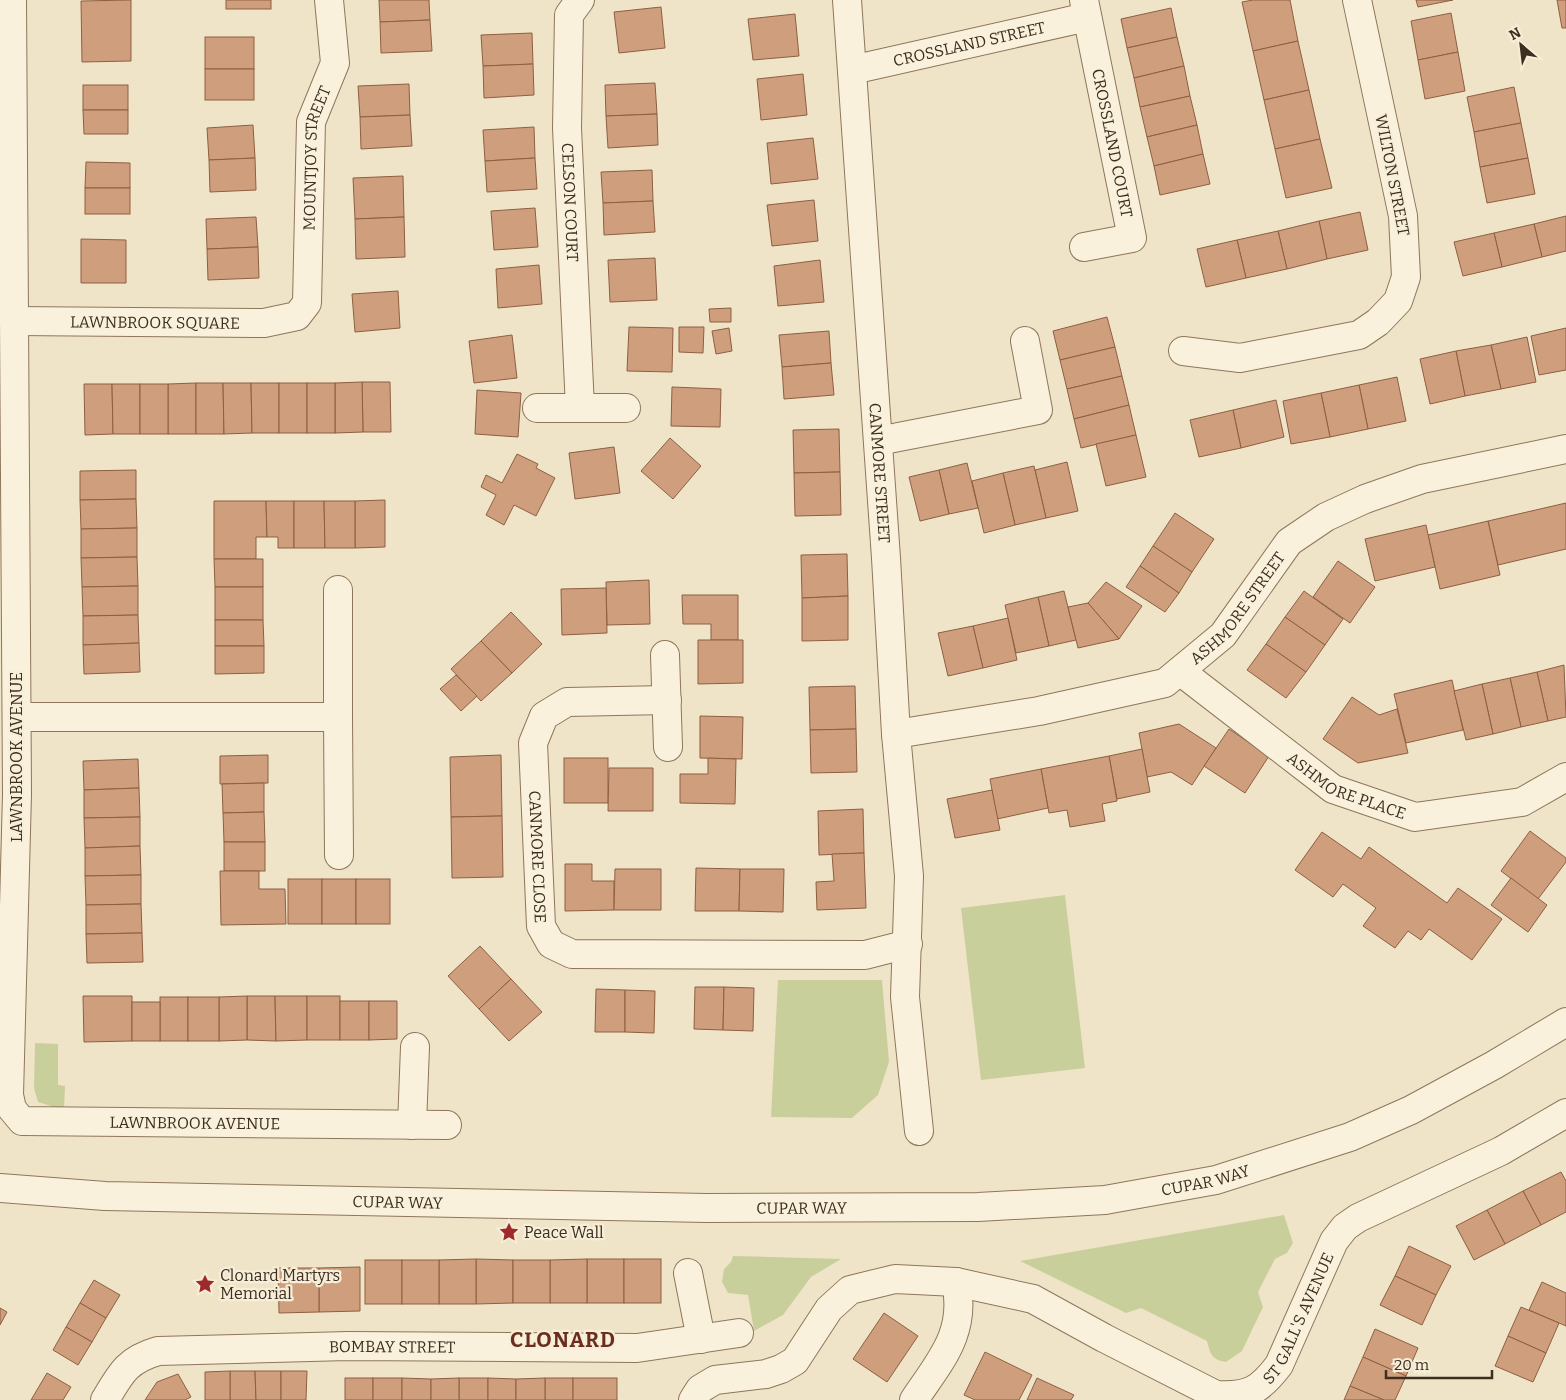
<svg xmlns="http://www.w3.org/2000/svg" width="1566" height="1400" font-family="Bitter,serif">
	<rect width="100%" height="100%" fill="#f0e4c8"/>
	<g fill="#c9cf9b">
		<path d="M1065 895 1085 1068 981 1080 961 908Z"/>
		<path d="M778 980H882L889 1062 878 1095 852 1118 771 1117Z"/>
		<path d="M35 1043 58 1044V1085L65 1086 64 1110 38 1102 34 1088Z"/>
		<path d="M1284 1215 1293 1243 1287 1253 1275 1259 1258 1292 1263 1307 1242 1351 1226 1362C1212 1360 1210 1354 1207 1341L1141 1308 1126 1313 1020 1261Z"/>
		<path d="M733 1256 841 1259 811 1277 783 1315 754 1331 748 1295 728 1293 722 1282 724 1269 731 1262Z"/>
	</g>
	<g fill="#cf9f7d" stroke="#8d5f41">
		<path d="M131 0V61L82 62 81 1Z"/>
		<rect x="226" y="0" width="45" height="9"/>
		<path d="M379 0H429L430 20 380 22Z"/>
		<path d="M1253 0H1290L1298 41 1253 51 1242 2Z"/>
		<path d="M1416 0H1453L1418 7Z"/>
		<path d="M1557 0H1566V28H1562Z"/>
		<path d="M661 7 665 48 619 53 614 12Z"/>
		<path d="M1171 8 1177 37 1127 48 1121 19Z"/>
		<path d="M1451 13 1458 52 1418 60 1411 21Z"/>
		<path d="M795 14 799 56 753 60 748 19Z"/>
		<path d="M430 20 432 51 381 53 380 22Z"/>
		<path d="M532 33 533 64 483 66 481 35Z"/>
		<rect x="205" y="37" width="49" height="32"/>
		<path d="M1177 37 1184 66 1134 78 1127 48Z"/>
		<path d="M1298 41 1309 90 1264 100 1253 51Z"/>
		<path d="M1458 52 1465 91 1425 99 1418 60Z"/>
		<path d="M533 64 534 95 484 98 483 66Z"/>
		<path d="M1184 66 1190 96 1140 107 1134 78Z"/>
		<rect x="205" y="69" width="49" height="31"/>
		<path d="M803 74 807 115 761 120 757 79Z"/>
		<path d="M655 83 657 114 606 116 605 85Z"/>
		<path d="M409 84 410 115 360 117 358 86Z"/>
		<rect x="83" y="85" width="45" height="25"/>
		<path d="M1514 87 1521 123 1474 132 1467 97Z"/>
		<path d="M1309 90 1320 139 1275 149 1264 100Z"/>
		<path d="M1190 96 1197 125 1147 137 1140 107Z"/>
		<path d="M83 110H128V134H84Z"/>
		<path d="M657 114 658 145 608 148 606 116Z"/>
		<path d="M410 115 412 146 361 149 360 117Z"/>
		<path d="M1521 123 1528 158 1480 167 1474 132Z"/>
		<path d="M253 125 255 158 209 160 207 128Z"/>
		<path d="M1197 125 1203 154 1154 166 1147 137Z"/>
		<path d="M534 127 535 158 485 161 483 130Z"/>
		<path d="M813 138 818 179 771 184 767 143Z"/>
		<path d="M1320 139 1332 188 1286 198 1275 149Z"/>
		<path d="M1203 154 1210 184 1160 195 1154 166Z"/>
		<path d="M255 158 256 190 210 192 209 160Z"/>
		<path d="M535 158 537 189 487 192 485 161Z"/>
		<path d="M1528 158 1535 194 1487 203 1480 167Z"/>
		<path d="M86 162 130 163V188H85Z"/>
		<path d="M652 170 653 201 603 203 601 172Z"/>
		<path d="M403 176 404 217 355 219 353 178Z"/>
		<rect x="85" y="188" width="45" height="26"/>
		<path d="M814 200 818 241 772 246 767 205Z"/>
		<path d="M653 201 655 232 604 235 603 203Z"/>
		<path d="M535 208 538 247 494 250 491 211Z"/>
		<path d="M1360 212 1368 250 1327 259 1319 221Z"/>
		<path d="M1566 216V251L1542 257 1534 224Z"/>
		<path d="M256 217 258 247 207 249 206 219Z"/>
		<path d="M404 217 405 257 356 259 355 219Z"/>
		<path d="M1319 221 1327 259 1287 269 1278 231Z"/>
		<path d="M1534 224 1542 257 1502 267 1494 233Z"/>
		<path d="M1278 231 1287 269 1246 278 1237 240Z"/>
		<path d="M1494 233 1502 267 1463 276 1454 242Z"/>
		<path d="M81 239 126 240V283H81Z"/>
		<path d="M1237 240 1246 278 1206 287 1197 249Z"/>
		<path d="M258 247 259 278 208 280 207 249Z"/>
		<path d="M655 258 657 300 610 302 608 260Z"/>
		<path d="M820 260 824 302 778 306 774 266Z"/>
		<path d="M539 265 542 304 498 308 496 269Z"/>
		<path d="M398 291 400 328 355 332 352 294Z"/>
		<path d="M731 308V322H710L709 309Z"/>
		<path d="M1107 317 1115 347 1060 360 1053 331Z"/>
		<path d="M629 327 673 328 672 372 627 371Z"/>
		<path d="M679 327H704L703 353 679 352Z"/>
		<path d="M729 328 732 351 716 354 712 331Z"/>
		<path d="M1566 328V370L1539 375 1531 336Z"/>
		<path d="M829 331 831 363 782 367 779 335Z"/>
		<path d="M512 335 517 378 474 383 469 341Z"/>
		<path d="M1527 337 1536 382 1501 389 1491 345Z"/>
		<path d="M1491 345 1501 389 1465 396 1456 351Z"/>
		<path d="M1115 347 1122 376 1067 389 1060 360Z"/>
		<path d="M1456 351 1465 396 1430 404 1420 359Z"/>
		<path d="M831 363 834 395 784 399 782 367Z"/>
		<path d="M1122 376 1129 405 1074 419 1067 389Z"/>
		<path d="M1397 377 1406 421 1368 429 1359 385Z"/>
		<path d="M362 382H390L391 432H363Z"/>
		<path d="M362 382 363 432 335 433V383Z"/>
		<path d="M196 383V434H168V384Z"/>
		<path d="M196 383H223L224 434H196Z"/>
		<path d="M223 383H251L252 433 224 434Z"/>
		<path d="M251 383H279V433H252Z"/>
		<rect x="279" y="383" width="28" height="50"/>
		<rect x="307" y="383" width="28" height="50"/>
		<path d="M84 384H112L113 434 85 435Z"/>
		<path d="M112 384H140V434H113Z"/>
		<rect x="140" y="384" width="28" height="50"/>
		<path d="M1359 385 1368 429 1330 437 1321 393Z"/>
		<path d="M672 387 721 389 720 427 671 426Z"/>
		<path d="M477 390 521 393 518 437 475 434Z"/>
		<path d="M1321 393 1330 437 1291 444 1283 401Z"/>
		<path d="M1276 400 1284 437 1241 448 1233 410Z"/>
		<path d="M1129 405 1136 435 1081 448 1074 419Z"/>
		<path d="M1233 410 1241 448 1199 457 1190 420Z"/>
		<path d="M839 429 840 472 794 473 793 430Z"/>
		<path d="M1136 435 1146 477 1106 486 1096 444Z"/>
		<path d="M670 438 701 466 673 499 641 471Z"/>
		<path d="M614 447 620 493 575 499 569 453Z"/>
		<path d="M517 454 538 464 536 468 555 478 536 516 514 505 504 525 486 515 496 495 481 487 486 475 502 483Z"/>
		<path d="M1067 462 1078 511 1046 518 1035 470Z"/>
		<path d="M967 463 978 508 949 514 939 470Z"/>
		<path d="M1034 466 1046 518 1015 525 1003 473Z"/>
		<path d="M136 470V499L80 500V471Z"/>
		<path d="M939 470 949 514 920 521 909 477Z"/>
		<path d="M840 472 841 515 795 516 794 473Z"/>
		<path d="M1003 473 1015 525 984 533 972 481Z"/>
		<path d="M136 499 137 528 81 529 80 500Z"/>
		<path d="M385 500V547L355 548V501Z"/>
		<path d="M214 501H266L267 537H256V559H214Z"/>
		<path d="M266 501H294V548H278V537H267Z"/>
		<path d="M294 501H324L325 548H294Z"/>
		<path d="M324 501H355V548H325Z"/>
		<path d="M1566 503V549L1498 565 1488 521Z"/>
		<path d="M1175 513 1214 539 1192 572 1153 546Z"/>
		<path d="M1488 521 1500 575 1440 589 1428 535Z"/>
		<path d="M1426 525 1435 567 1375 581 1365 539Z"/>
		<path d="M137 528V557L81 558V529Z"/>
		<path d="M1153 546 1192 572 1179 593 1140 566Z"/>
		<path d="M847 554 848 596 802 598 801 555Z"/>
		<path d="M137 557 138 586 82 587 81 558Z"/>
		<path d="M214 559H263V587H215Z"/>
		<path d="M1338 561 1375 587 1350 623 1313 597Z"/>
		<path d="M1140 566 1179 593 1165 612 1126 587Z"/>
		<path d="M649 580 650 624 607 625 606 582Z"/>
		<path d="M1106 582 1142 606 1119 639 1088 603Z"/>
		<path d="M138 586V615L83 616 82 587Z"/>
		<rect x="215" y="587" width="48" height="33"/>
		<path d="M606 588 607 633 562 635 561 589Z"/>
		<path d="M1064 591 1076 640 1049 646 1038 597Z"/>
		<path d="M1304 591 1343 619 1325 645 1285 617Z"/>
		<path d="M682 595H738V640H711V624H683Z"/>
		<path d="M848 596V640L802 641V598Z"/>
		<path d="M1038 597 1049 646 1016 653 1005 605Z"/>
		<path d="M1088 603 1119 639 1078 648 1068 607Z"/>
		<path d="M511 612 542 644 512 673 481 641Z"/>
		<path d="M138 615 139 643 83 645V616Z"/>
		<path d="M1285 617 1325 645 1306 672 1266 644Z"/>
		<path d="M1008 618 1017 660 983 668 973 626Z"/>
		<path d="M215 620H263L264 646H215Z"/>
		<path d="M973 626 983 668 948 676 938 633Z"/>
		<path d="M698 640H743V683L698 684Z"/>
		<path d="M481 641 512 673 481 701 451 669Z"/>
		<path d="M139 643 140 672 84 674 83 645Z"/>
		<path d="M1266 644 1306 672 1286 698 1247 670Z"/>
		<path d="M215 646H264V673L215 674Z"/>
		<path d="M1564 665 1566 717 1548 721 1537 672Z"/>
		<path d="M1537 672 1548 721 1521 727 1510 678Z"/>
		<path d="M456 675 477 696 461 711 440 689Z"/>
		<path d="M1510 678 1521 727 1493 734 1482 684Z"/>
		<path d="M1452 680 1463 730 1406 743 1394 694Z"/>
		<path d="M1482 684 1493 734 1466 740 1454 691Z"/>
		<path d="M855 686 856 729 810 730 809 687Z"/>
		<path d="M1352 697 1379 715 1397 709 1408 753 1358 763 1323 739Z"/>
		<path d="M700 716 743 717 742 759 700 758Z"/>
		<path d="M1179 724 1216 748 1192 785 1171 772 1147 777 1139 733Z"/>
		<path d="M856 729 857 772 811 773 810 730Z"/>
		<path d="M1229 729 1269 756 1245 793 1204 766Z"/>
		<path d="M1142 749 1150 792 1117 799 1109 756Z"/>
		<path d="M268 755V783L220 784V756Z"/>
		<path d="M501 755 502 816 451 817 450 757Z"/>
		<path d="M1109 756 1117 801 1102 804 1105 821 1070 827 1067 810 1049 813 1041 769Z"/>
		<rect x="564" y="758" width="44" height="45"/>
		<path d="M708 758 736 759 735 804 680 803V774H708Z"/>
		<path d="M138 759 139 788 84 790 83 761Z"/>
		<path d="M609 768H653V811H608Z"/>
		<path d="M1041 769 1048 808 997 819 990 779Z"/>
		<path d="M264 783V812L223 813 222 784Z"/>
		<path d="M139 788 140 817 84 818V790Z"/>
		<path d="M992 790 1000 830 955 838 947 799Z"/>
		<path d="M863 809 864 853 819 855 818 811Z"/>
		<path d="M264 812 265 842H224L223 813Z"/>
		<path d="M502 816 503 877 452 878 451 817Z"/>
		<path d="M140 817V846L85 848 84 818Z"/>
		<path d="M1530 831 1566 858V862L1538 899 1501 871Z"/>
		<path d="M1322 832 1361 859 1369 847 1447 903 1458 888 1502 919 1472 960 1429 929 1421 940 1408 931 1395 948 1363 926 1376 908 1343 884 1333 897 1295 870Z"/>
		<rect x="224" y="842" width="41" height="29"/>
		<path d="M140 846 141 875 85 876V848Z"/>
		<path d="M864 853 866 908 817 910 816 882 834 881 832 854Z"/>
		<path d="M565 864H592V881H614V910L565 911Z"/>
		<path d="M696 868 740 869 739 911H695Z"/>
		<path d="M615 869H661V910H614Z"/>
		<path d="M740 869H784L783 912 739 911Z"/>
		<path d="M220 871H259V889H285L286 924 221 925Z"/>
		<path d="M141 875V904L86 905 85 876Z"/>
		<path d="M1511 878 1547 905 1528 932 1491 905Z"/>
		<rect x="288" y="879" width="34" height="45"/>
		<rect x="322" y="879" width="34" height="45"/>
		<rect x="356" y="879" width="34" height="45"/>
		<path d="M141 904 142 933 86 934V905Z"/>
		<path d="M142 933 143 962 87 963 86 934Z"/>
		<path d="M480 946 511 979 479 1009 448 976Z"/>
		<path d="M511 979 542 1012 509 1041 479 1009Z"/>
		<path d="M695 987H724L723 1030 694 1029Z"/>
		<path d="M724 987 754 988 753 1031 723 1030Z"/>
		<path d="M596 989 625 990V1032H595Z"/>
		<path d="M625 990 655 991 654 1033 625 1032Z"/>
		<path d="M83 996H132V1041L84 1042Z"/>
		<path d="M247 996H275L276 1041 247 1040Z"/>
		<path d="M247 996V1040L219 1041V997Z"/>
		<path d="M275 996H307V1040L276 1041Z"/>
		<rect x="307" y="996" width="33" height="44"/>
		<rect x="160" y="997" width="28" height="44"/>
		<rect x="188" y="997" width="31" height="44"/>
		<rect x="340" y="1001" width="29" height="39"/>
		<path d="M369 1001H397V1039L369 1040Z"/>
		<rect x="132" y="1002" width="28" height="39"/>
		<path d="M1561 1172 1566 1181V1212L1541 1225 1523 1191Z"/>
		<path d="M1523 1191 1541 1225 1505 1244 1487 1210Z"/>
		<path d="M1487 1210 1505 1244 1474 1260 1456 1226Z"/>
		<path d="M1409 1246 1451 1266 1436 1295 1395 1276Z"/>
		<path d="M476 1259 513 1260V1303L476 1304Z"/>
		<path d="M476 1259V1304H439V1260Z"/>
		<rect x="587" y="1259" width="37" height="44"/>
		<path d="M587 1259V1303H550V1260Z"/>
		<rect x="624" y="1259" width="37" height="44"/>
		<rect x="365" y="1260" width="37" height="44"/>
		<rect x="402" y="1260" width="37" height="44"/>
		<rect x="513" y="1260" width="37" height="43"/>
		<path d="M360 1267V1311L319 1312V1268Z"/>
		<path d="M278 1268H319V1312L279 1313Z"/>
		<path d="M1395 1276 1436 1295 1422 1325 1380 1305Z"/>
		<path d="M94 1280 120 1295 106 1318 80 1303Z"/>
		<path d="M1542 1282 1566 1293V1326L1529 1310Z"/>
		<path d="M80 1303 106 1318 92 1342 66 1327Z"/>
		<path d="M1521 1307 1559 1323 1546 1353 1508 1336Z"/>
		<path d="M0 1308 7 1312 0 1325Z"/>
		<path d="M884 1313 918 1336 887 1382 853 1359Z"/>
		<path d="M66 1327 92 1342 78 1365 53 1350Z"/>
		<path d="M1375 1329 1418 1348 1406 1376 1363 1357Z"/>
		<path d="M1508 1336 1546 1353 1533 1382 1495 1366Z"/>
		<path d="M985 1352 1032 1375 1019 1400H975L964 1395Z"/>
		<path d="M1363 1357 1406 1376 1395 1400H1384L1350 1386Z"/>
		<path d="M230 1371H255L256 1400H230Z"/>
		<path d="M230 1371V1400H205V1372Z"/>
		<path d="M255 1371H281V1400H256Z"/>
		<path d="M281 1371H307L306 1400H281Z"/>
		<path d="M47 1373 71 1387 63 1400H31Z"/>
		<path d="M178 1374 191 1397 185 1400H145L157 1382Z"/>
		<rect x="345" y="1378" width="28" height="22"/>
		<rect x="373" y="1378" width="29" height="22"/>
		<path d="M402 1378 431 1379V1400H402Z"/>
		<rect x="459" y="1378" width="29" height="22"/>
		<path d="M459 1378V1400H431V1379Z"/>
		<path d="M488 1378 516 1379V1400H488Z"/>
		<rect x="545" y="1378" width="28" height="22"/>
		<path d="M545 1378V1400H516V1379Z"/>
		<rect x="573" y="1378" width="44" height="22"/>
		<path d="M1037 1378 1074 1395 1071 1400H1027Z"/>
		<path d="M1350 1386 1384 1400H1344Z"/>
	</g>
	<g fill="none" stroke-linecap="round" stroke-linejoin="round">
		<defs>
			<g id="minor">
				<path id="s1" d="M12 0 17 794 9 1095 12 1109 22 1121 447 1125"/>
				<path id="s2" d="M580 0 569 15 567 128 580 408"/>
				<path id="s3" d="M847 0 886 558 896 734 909 876 905 997 919 1131"/>
				<path id="s4" d="M1084 0 1132 238 1084 247"/>
				<path id="s5" d="M852 70 1087 17"/>
				<path id="s6" d="M14 321 264 323 297 316 307 303 311 122 335 63 329 0"/>
				<path d="M1183 351 1240 358 1359 335 1378 322 1398 301 1406 277 1403 216 1357 0"/>
				<path d="M537 408H626"/>
				<path d="M878 441 1038 410 1025 341"/>
				<path d="M665 655 668 747"/>
				<path id="s7" d="M1180 671 1333 789 1415 817 1522 802 1566 777"/>
				<path id="s8" d="M667 700 567 702 544 716 533 743 541 926 551 944 572 954 865 955 908 944"/>
				<path d="M17 717H338V590"/>
				<path d="M338 717 339 855"/>
				<path id="s9" d="M896 734 1039 711 1165 683 1223 635 1289 542 1326 517 1365 499 1422 479 1566 449"/>
				<path d="M412 1125 415 1047"/>
				<path id="s10" d="M0 1188 105 1196 707 1208 978 1207 1105 1200 1216 1180 1350 1137 1411 1110 1494 1065 1566 1022"/>
				<path d="M688 1273 701 1339"/>
				<path id="s11" d="M105 1400C121 1373 127 1360 158 1351L348 1346 637 1348 739 1333"/>
				<path id="s12" d="M693 1400 700 1389 715 1380 766 1374 781 1369 795 1361 829 1309 850 1290 895 1279 956 1282 1033 1299 1104 1338 1216 1395C1249 1397 1260 1390 1279 1365L1334 1241 1345 1227 1358 1218 1501 1151 1566 1113"/>
				<path d="M914 1400C940 1361 967 1333 956 1282"/>
			</g>
		</defs>
		<use href="#minor" stroke="#8d765c" stroke-width="30"/>
		<use href="#minor" stroke="#faf1dc" stroke-width="28"/>
	</g>
	<defs>
		<symbol id="sight-bare" viewBox="-9 -9 18 18"><path d="M0-6L1.8-2.2L6-1.7L2.9 1.2L3.7 5.4L0 3.3L-3.7 5.4L-2.9 1.2L-6-1.7L-1.8-2.2Z" fill="#9e2a2b" stroke="#f7eed8" stroke-width="2.5" paint-order="stroke"/></symbol>
	</defs>
	<g fill-rule="evenodd">
		<use href="#sight-bare" x="495" y="1218" width="28" height="28"/>
		<use href="#sight-bare" x="191" y="1270" width="28" height="28"/>
	</g>
	<g text-anchor="middle" stroke-width="4.5" stroke-linejoin="round" paint-order="stroke">
		<g font-size="16" fill="#3d2e20" stroke="#f7eed8">
			<text dy="6" stroke="none"><textPath href="#s5" startOffset="120">CROSSLAND STREET</textPath></text>
			<text dy="6" stroke="none"><textPath href="#s4" startOffset="146">CROSSLAND COURT</textPath></text>
			<text dy="6" stroke="none"><textPath href="#s6" startOffset="446">MOUNTJOY STREET</textPath></text>
			<text transform="translate(1393 175) rotate(79)" y="6">WILTON STREET</text>
			<text dy="6" stroke="none"><textPath href="#s2" startOffset="206">CELSON COURT</textPath></text>
			<text dy="6" stroke="none"><textPath href="#s6" startOffset="141">LAWNBROOK SQUARE</textPath></text>
			<text dy="6" stroke="none"><textPath href="#s3" startOffset="474">CANMORE STREET</textPath></text>
			<text dy="6" stroke="none"><textPath href="#s9" startOffset="379">ASHMORE STREET</textPath></text>
			<text transform="translate(16 757) rotate(-90)" y="6">LAWNBROOK AVENUE</text>
			<text dy="6" stroke="none"><textPath href="#s7" startOffset="204">ASHMORE PLACE</textPath></text>
			<text dy="6" stroke="none"><textPath href="#s8" startOffset="270">CANMORE CLOSE</textPath></text>
			<text dy="6" stroke="none"><textPath href="#s1" startOffset="1298">LAWNBROOK AVENUE</textPath></text>
			<text dy="6" stroke="none"><textPath href="#s10" startOffset="1208">CUPAR WAY</textPath></text>
			<text dy="6" stroke="none"><textPath href="#s10" startOffset="398">CUPAR WAY</textPath></text>
			<text dy="6" stroke="none"><textPath href="#s10" startOffset="802">CUPAR WAY</textPath></text>
			<text dy="6" stroke="none"><textPath href="#s12" startOffset="722">ST GALL'S AVENUE</textPath></text>
			<text dy="6" stroke="none"><textPath href="#s11" startOffset="309">BOMBAY STREET</textPath></text>
		</g>
		<g font-size="16" fill="#3d2e20" stroke="#f7eed8" text-anchor="start">
			<text x="524" y="1238">Peace Wall</text>
			<text x="220" y="1281">Clonard Martyrs<tspan x="220" dy="18">Memorial</tspan></text>
		</g>
		<g font-size="21" font-weight="bold" letter-spacing="1" fill="#6b2e1e" stroke="#f7eed8">
			<text x="563" y="1347">CLONARD</text>
		</g>
	</g>
	<g transform="translate(1521 45) rotate(332)" stroke="#f7eed8" stroke-width="4" paint-order="stroke">
	<path d="M0-4L9 19L0 12L-9 19Z" fill="#3d2e20"/>
	<text y="-8" font-size="14" font-weight="bold" text-anchor="middle" fill="#3d2e20">N</text>
	</g>
	<path d="M1386 1370v8h106v-8" fill="none" stroke="#3d2e20" stroke-width="2.5"/>
	<text x="1394" y="1370" font-size="15" fill="#3d2e20" stroke="#f7eed8" stroke-width="4" paint-order="stroke">20 m</text>
</svg>
